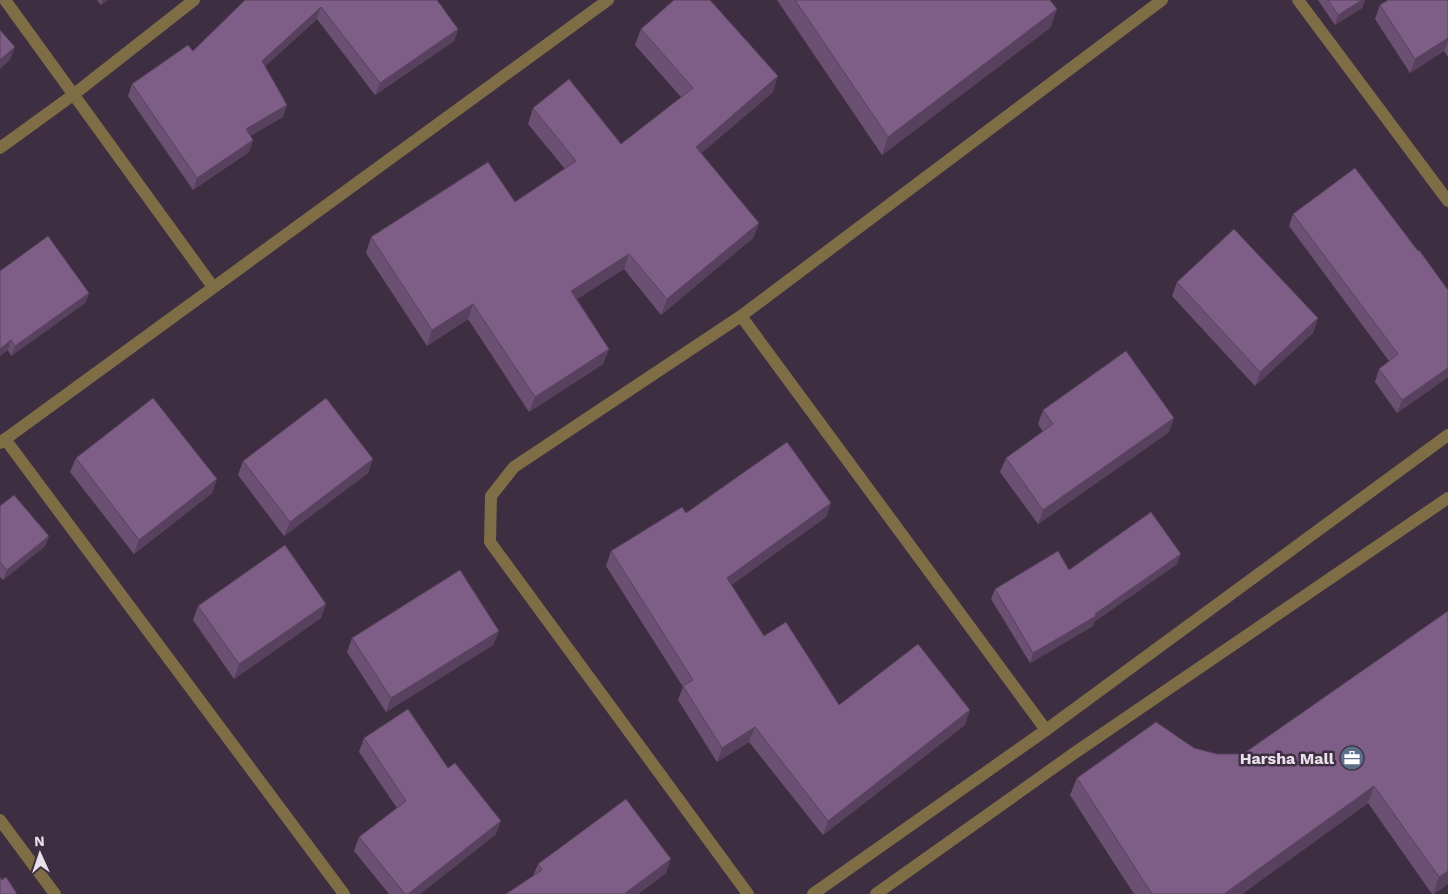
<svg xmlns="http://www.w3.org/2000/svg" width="1448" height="894" font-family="'Work Sans',sans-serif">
	<rect width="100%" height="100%" fill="#3d2f41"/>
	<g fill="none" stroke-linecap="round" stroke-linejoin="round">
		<path stroke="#7e6d45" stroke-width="12" d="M876 894 1073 754 1448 498"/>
		<g stroke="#7e6d45" stroke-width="12">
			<path d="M5 0 213 287"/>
			<path d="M1298 0 1448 201"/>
			<path d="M0 148 73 95 194 0"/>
			<path d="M741 316 1046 730"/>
			<path d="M5 439 344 894"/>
			<path d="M0 443 608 0"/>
			<path d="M0 820 55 894"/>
			<path d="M748 894 490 542 491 496 514 467 741 316 1162 0"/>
			<path d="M813 894 1046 730 1448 435"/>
		</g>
	</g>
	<g fill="#6c5073">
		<path d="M97 0H107L101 5Z"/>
		<path d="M245 0H437L458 29 454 41 375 95 317 19 265 66 287 105 283 117 250 136 253 140 249 152 193 190 128 96 132 84 193 51Z"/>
		<path d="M777 0H1050L1051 27 882 155Z"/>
		<path d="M1318 0H1365L1362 8 1335 25Z"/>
		<path d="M1448 0V57L1444 51 1410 73 1375 19 1380 5Z"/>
		<path d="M641 29 773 92 701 153 759 223 753 238 661 315 624 269 577 299 609 349 603 364 529 412 468 319 427 346 366 253 371 237 515 202 565 169 528 124 533 108 621 144 681 97 635 45Z"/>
		<path d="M1293 214 1418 251 1448 290V377L1397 413 1375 382 1379 369 1389 361 1289 226Z"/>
		<path d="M0 271 89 293 85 303 11 356 8 350 0 356Z"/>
		<path d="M1177 282 1318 318 1313 333 1255 386 1172 296Z"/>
		<path d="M1043 410 1169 432 1038 524 1000 472 1006 458 1043 432 1038 424Z"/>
		<path d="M76 458 217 479 212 493 134 554 70 472Z"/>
		<path d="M373 459 368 473 284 536 238 475 243 461Z"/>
		<path d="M831 503 826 517 731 585 764 636 839 705 965 725 823 835 749 742 717 762 678 700 683 687 606 566 611 551Z"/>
		<path d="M0 506 49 536 45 546 3 580 0 577Z"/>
		<path d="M1177 564 1094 622 1093 626 1030 663 991 599 995 589 1069 570Z"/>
		<path d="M326 604 321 618 234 679 193 620 198 606Z"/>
		<path d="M1448 611V884L1434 894H1432L1368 803 1242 894H1134L1070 795 1077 778 1194 748 1217 754H1243Z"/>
		<path d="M499 631 493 645 386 712 347 652 352 638Z"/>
		<path d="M364 738 448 768 496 834 420 894H389L354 851 359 837 397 808 359 752Z"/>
		<path d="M538 864 666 873 638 894H506L533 876Z"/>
	</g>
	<g fill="#58415e">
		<path d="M102 0H107L101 5Z"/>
		<path d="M1362 0H1365L1362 8 1335 25 1338 15Z"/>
		<path d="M321 7 317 19 258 73 262 61Z"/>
		<path d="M1057 9 1051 27 882 155 888 137Z"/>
		<path d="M458 29 454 41 375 95 380 83Z"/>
		<path d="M1448 38V41L1444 51 1410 73 1415 59Z"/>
		<path d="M15 47 10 60 0 69V60Z"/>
		<path d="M778 76 773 92 690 163 696 147Z"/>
		<path d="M287 105 283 117 241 141 246 129Z"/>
		<path d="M253 140 249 152 193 190 197 178Z"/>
		<path d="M759 223 753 238 661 315 667 299Z"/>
		<path d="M629 254 624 269 566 306 571 291Z"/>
		<path d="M89 293 85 303 11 356 15 346Z"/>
		<path d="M473 304 468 319 427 346 432 330Z"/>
		<path d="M1318 318 1313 333 1255 386 1260 372Z"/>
		<path d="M11 340 8 350 0 356V349Z"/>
		<path d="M609 349 603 364 529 412 535 397Z"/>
		<path d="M1448 368V377L1397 413 1402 400Z"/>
		<path d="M1174 418 1169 432 1038 524 1043 510Z"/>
		<path d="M373 459 368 473 284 536 290 522Z"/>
		<path d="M217 479 212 493 134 554 139 540Z"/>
		<path d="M831 503 826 517 722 592 727 578Z"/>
		<path d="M49 536 45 546 3 580 7 570Z"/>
		<path d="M1181 554 1177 564 1094 622 1093 626 1030 663 1033 653 1095 614Z"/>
		<path d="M326 604 321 618 234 679 239 664Z"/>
		<path d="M499 631 493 645 386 712 391 698Z"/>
		<path d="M970 710 965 725 823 835 828 821Z"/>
		<path d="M755 727 749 742 717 762 722 748Z"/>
		<path d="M1374 786 1368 803 1242 894H1224Z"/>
		<path d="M501 821 496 834 420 894H408Z"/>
		<path d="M671 859 666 873 638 894H624Z"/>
		<path d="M1448 871V884L1433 894 1439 877Z"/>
	</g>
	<g fill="#7e5d86" stroke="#58415e">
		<path d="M245 0H437L458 29 380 83 321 7 262 61 287 105 246 129 253 140 197 178 132 84 188 45 193 51Z"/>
		<path d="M674 0H710L778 76 696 147 759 223 667 299 629 254 571 291 609 349 535 397 473 304 432 330 371 237 488 162 515 202 576 161 533 108 569 79 621 144 693 88 641 29Z"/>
		<path d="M795 0H1050L1057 9 888 137Z"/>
		<path d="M1328 0H1362L1338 15Z"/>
		<path d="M1388 0H1448V38L1415 59 1380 5Z"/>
		<path d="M0 30 15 47 0 60Z"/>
		<path d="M1355 168 1418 251 1419 250 1448 290V368L1402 400 1379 369 1398 354 1293 214Z"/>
		<path d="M1234 229 1318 318 1260 372 1177 282Z"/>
		<path d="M48 236 89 293 15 346 11 340 0 349V271Z"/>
		<path d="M1126 351 1174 418 1043 510 1006 458 1053 424 1043 410Z"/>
		<path d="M153 398 217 479 139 540 76 458Z"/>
		<path d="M326 398 373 459 290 522 243 461Z"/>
		<path d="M787 442 831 503 727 578 764 636 786 622 839 705 918 644 970 710 828 821 755 727 722 748 683 686 693 680 611 551 682 507 686 513Z"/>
		<path d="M14 495 49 536 7 570 0 562V506Z"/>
		<path d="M1151 512 1181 554 1095 614 1096 616 1033 653 995 589 1058 551 1069 570Z"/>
		<path d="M285 545 326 604 239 664 198 606Z"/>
		<path d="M460 570 499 631 391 698 352 638Z"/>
		<path d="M1448 611V871L1439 877 1374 786 1224 894H1152L1077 778 1156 722 1194 748 1217 754H1243Z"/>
		<path d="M408 709 448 768 455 763 501 821 408 894H405L359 837 406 801 364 738Z"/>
		<path d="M626 799 671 859 624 894H506L542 870 538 864Z"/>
		<path d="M0 877 2 880 6 877 17 894H0Z"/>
	</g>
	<defs>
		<symbol id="office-disc" viewBox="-11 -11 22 22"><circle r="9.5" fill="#5c6f8a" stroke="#3d2f41"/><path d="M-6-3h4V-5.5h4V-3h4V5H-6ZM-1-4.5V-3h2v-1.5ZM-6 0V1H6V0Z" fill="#fff"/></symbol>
	</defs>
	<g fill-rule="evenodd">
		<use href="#office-disc" x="1338" y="744" width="28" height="28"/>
	</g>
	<g text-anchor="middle" stroke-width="5" stroke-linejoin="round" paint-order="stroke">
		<g font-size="16" font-weight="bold" fill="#e9e0eb" stroke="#3d2f41" text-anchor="end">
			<text x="1334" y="764">Harsha Mall</text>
		</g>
	</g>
	<g transform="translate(40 854) rotate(357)" stroke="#3d2f41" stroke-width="4" paint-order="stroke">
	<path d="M0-4L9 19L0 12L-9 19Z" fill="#e9e0eb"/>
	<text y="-8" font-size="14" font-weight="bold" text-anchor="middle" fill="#e9e0eb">N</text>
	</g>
</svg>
